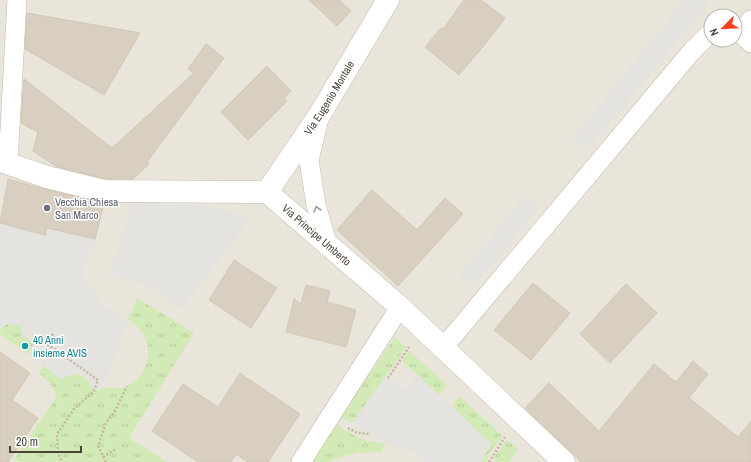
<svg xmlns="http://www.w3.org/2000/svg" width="751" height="462" font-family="'Archivo Narrow',sans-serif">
	<defs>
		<pattern id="grass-tufts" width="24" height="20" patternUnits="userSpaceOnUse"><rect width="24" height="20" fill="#d2eab5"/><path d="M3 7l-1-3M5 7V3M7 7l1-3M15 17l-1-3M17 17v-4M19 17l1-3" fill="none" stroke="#b6ca9c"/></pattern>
		<pattern id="garden-furrows" width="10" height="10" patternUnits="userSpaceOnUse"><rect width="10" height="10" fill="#d2eab5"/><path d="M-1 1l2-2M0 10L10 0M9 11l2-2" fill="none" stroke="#b6ca9c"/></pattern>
	</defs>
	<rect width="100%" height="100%" fill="#f6f3ec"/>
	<path fill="#eae5da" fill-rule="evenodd" d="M0 0H751V462H0ZM711 16H735V40H711Z"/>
	<g fill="url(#grass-tufts)">
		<path d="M137 298 194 333 129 438 167 462H19L14 459 56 398C56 387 46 380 39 373L44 366 61 379C78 371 86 373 94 391 97 390 100 388 103 388 112 387 119 390 128 386 150 375 155 345 138 327 135 324 131 322 128 320Z"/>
		<path d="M7 324 21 325 34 344 28 354 0 334V329Z"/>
		<path d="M395 337 406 347 353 422 347 421 340 417Z"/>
		<path d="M409 351 447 385 439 395 402 361Z"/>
		<path d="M459 396 503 436 494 447 452 406Z"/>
		<path d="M335 424C355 436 362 442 386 443L381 452 355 453 332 460 330 462H315L312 460Z"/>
		<path d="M507 440 518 449 509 462H497L493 459Z"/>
	</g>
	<path fill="url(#garden-furrows)" d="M491 444 494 447 485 462H481Z"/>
	<g fill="#e5e3e0">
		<path d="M684 0H706L709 3 587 151 572 139Z"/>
		<path d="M525 195 540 208 473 287 459 276Z"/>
		<path d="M135 197 201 204 226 210 251 218 181 309 165 296 144 284 110 275Z"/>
		<path d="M0 223 45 235 47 228 95 239 82 275 104 306 128 320 103 388 94 391 86 378 80 375 74 374 61 379 44 366 28 354 34 344 22 335 21 325 7 324 0 329Z"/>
		<path d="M417 375 491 444 481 462H424L413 451 386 443 353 422 386 376 404 391Z"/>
	</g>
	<g fill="#d8cfc1" stroke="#d3c7b4">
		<path d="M309 0H339L351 11 337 26Z"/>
		<path d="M464 0H481L505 18 486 43 459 75 425 47 441 28 443 29Z"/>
		<path d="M27 13 140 33 104 95 25 49Z"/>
		<path d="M206 44 224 58 147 162 149 164 133 179H106L57 167 33 151 38 132 21 123 24 79 112 148 194 73 188 69Z"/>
		<path d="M267 66 291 91 284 98 287 101 248 140 221 112Z"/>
		<path d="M8 179 44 189 104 203 95 239 47 228 45 235 0 223Z"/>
		<path d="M372 190 417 230 445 198 463 214 398 286 337 230Z"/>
		<path d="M234 260 277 288 251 328 209 300Z"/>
		<path d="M533 283 570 313 531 360 494 330Z"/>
		<path d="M626 284 657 313 610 363 580 334Z"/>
		<path d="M306 285 330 291 327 302 356 310 346 347 286 332 294 299 301 304Z"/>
		<path d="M0 352 30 373 12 400 38 418 8 462H0Z"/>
		<path d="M693 361 708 374 689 398 738 437 751 421V462H581L525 408 549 383 599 431 654 364 676 382Z"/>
		<path d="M240 373 300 414 268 462H248L236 454 231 462H198L152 431 183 384 218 407Z"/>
	</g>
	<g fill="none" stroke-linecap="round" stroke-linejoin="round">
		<defs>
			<g id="minor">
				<path d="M735 31 740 33 751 43"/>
				<path d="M740 33 751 20"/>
				<path d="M319 119 309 160 316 205 328 246"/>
				<path d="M8 164 17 0"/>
				<path d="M443 348 692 51 711 32"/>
				<path d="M301 462 400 307"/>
			</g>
			<g id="tertiary">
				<path id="s1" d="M0 161 47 177 104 191 267 192 400 307 564 462"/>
				<path id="s2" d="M267 192 320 114 388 0"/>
			</g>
		</defs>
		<use href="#minor" stroke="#c2bbae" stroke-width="20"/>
		<use href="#tertiary" stroke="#c2bbae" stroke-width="23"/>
		<g stroke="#c4b79f" stroke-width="2.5" stroke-dasharray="2 2" stroke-linecap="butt">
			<path d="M53 334 47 344 98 380 94 391 74 409 57 434 58 453 62 462"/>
			<path d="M388 378 409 347"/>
			<path d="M348 428 357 433 371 434"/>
			<path d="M103 457 116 449"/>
			<path d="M106 462 98 446 106 423 115 411 127 386"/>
			<path d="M489 462 505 437"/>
		</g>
		<use href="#minor" stroke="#fff" stroke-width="19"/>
		<use href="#tertiary" stroke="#fff" stroke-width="22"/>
	</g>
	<defs><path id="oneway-chevron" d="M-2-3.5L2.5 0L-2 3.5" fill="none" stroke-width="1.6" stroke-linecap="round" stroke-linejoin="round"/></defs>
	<use stroke="#9c9892" href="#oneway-chevron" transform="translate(317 209) rotate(-104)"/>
	<circle fill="#6b7280" stroke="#fff" stroke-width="1.5" cx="47" cy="208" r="4"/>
	<circle fill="#0f9aa8" stroke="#fff" stroke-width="1.5" cx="25" cy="346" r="4"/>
	<g text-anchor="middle" stroke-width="3" stroke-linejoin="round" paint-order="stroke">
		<g font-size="11" fill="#4b4439" stroke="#fff">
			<text dy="4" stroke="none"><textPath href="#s2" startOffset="113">Via Eugenio Montale</textPath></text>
			<text dy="4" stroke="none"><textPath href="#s1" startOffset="337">Via Principe Umberto</textPath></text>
		</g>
		<g font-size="11" fill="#5b616d" stroke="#fff" text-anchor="start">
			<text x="55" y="206">Vecchia Chiesa<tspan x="55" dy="13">San Marco</tspan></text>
		</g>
		<g font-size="11" fill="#0d838f" stroke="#fff" text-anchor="start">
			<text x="33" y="344">40 Anni<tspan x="33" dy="13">insieme AVIS</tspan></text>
		</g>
	</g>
	<g transform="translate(723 28) rotate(246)"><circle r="19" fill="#ffffff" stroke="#b7b4b0"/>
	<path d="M0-3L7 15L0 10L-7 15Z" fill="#fc3f1d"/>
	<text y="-6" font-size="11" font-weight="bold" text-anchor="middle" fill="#4b4439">N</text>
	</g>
	<path d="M10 446v6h71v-6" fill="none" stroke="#4b4439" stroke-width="2"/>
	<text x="16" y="446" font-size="12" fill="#4b4439" stroke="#ffffff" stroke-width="3" paint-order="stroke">20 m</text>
</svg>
